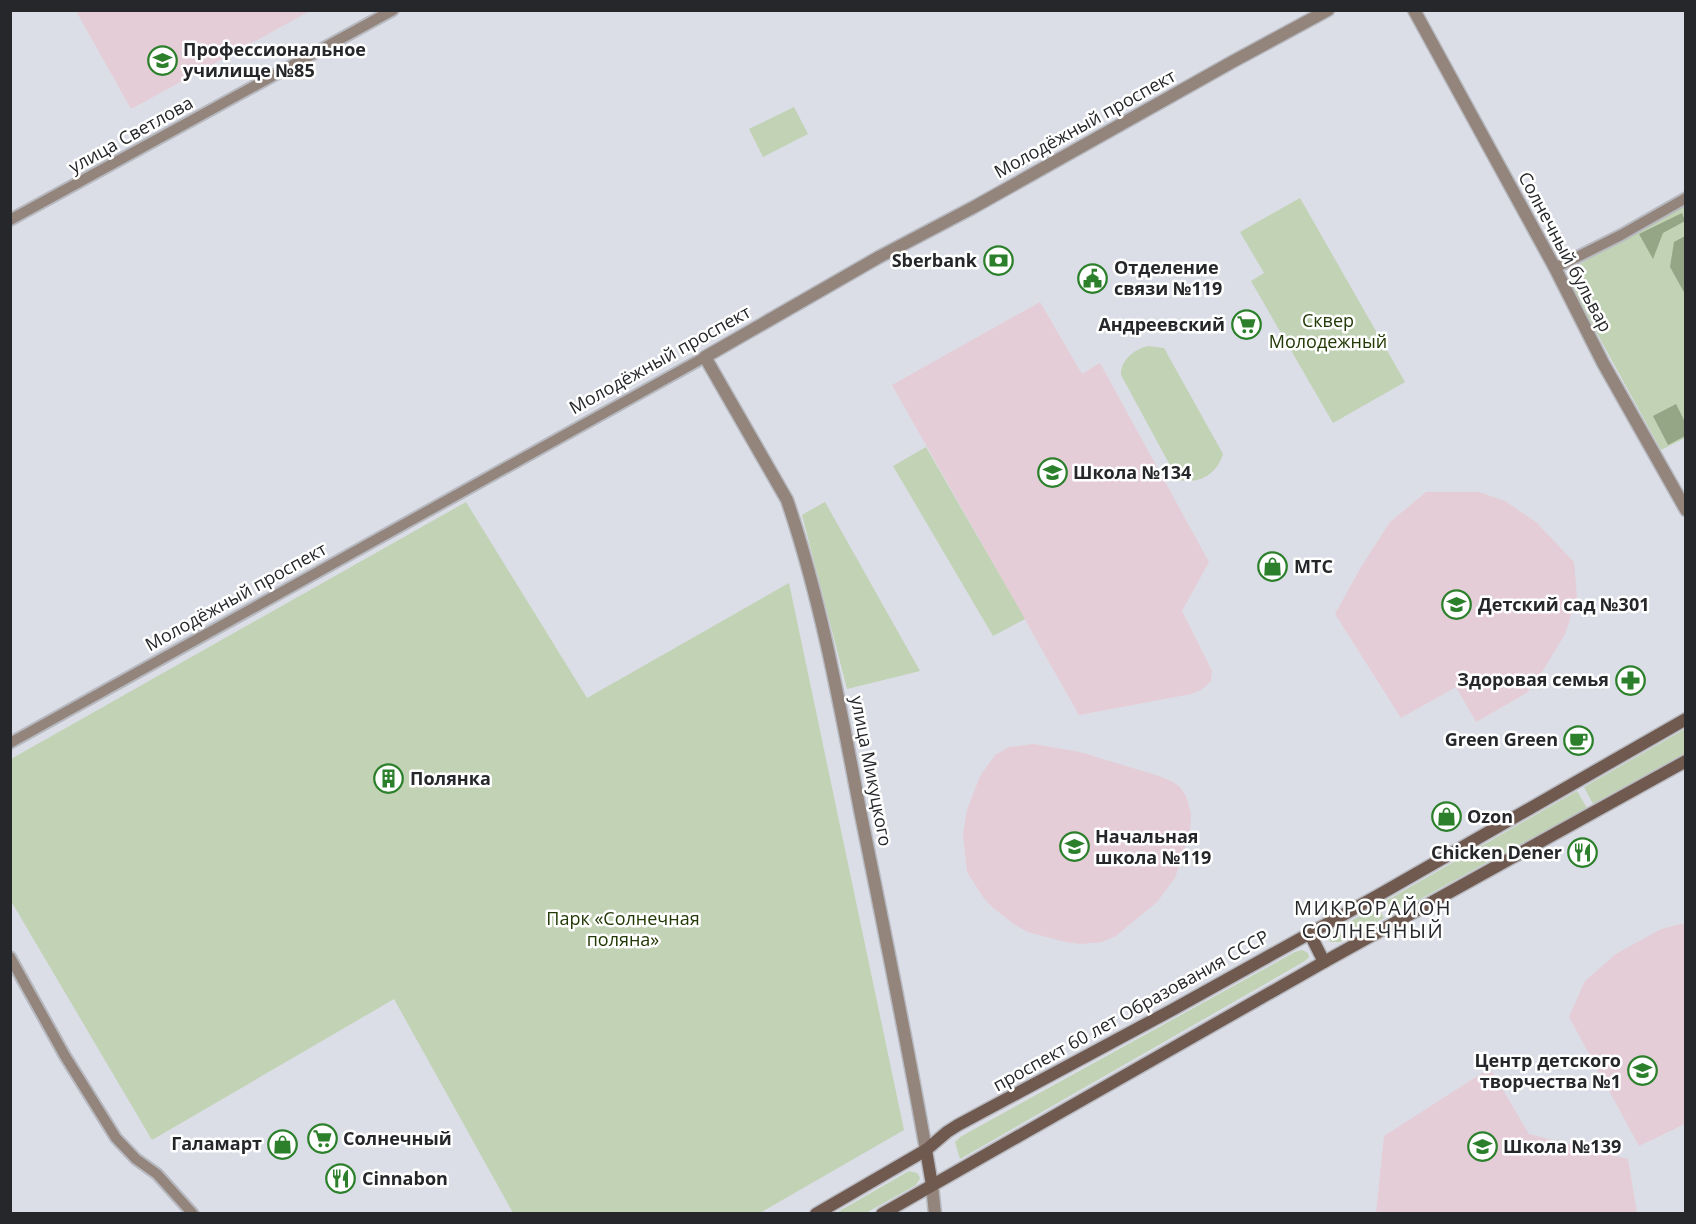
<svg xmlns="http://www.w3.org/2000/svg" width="1696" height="1224" font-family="'Open Sans',sans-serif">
	<rect width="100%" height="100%" fill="#dbdee6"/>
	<g fill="#e5cdd7">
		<path d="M76 11H310L131 109Z"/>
		<path d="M1040 302 1082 374 1100 363 1209 562 1182 611 1212 671 1211 680 1208 684 1201 690 1191 694 1079 715 892 385Z"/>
		<path d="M1426 492H1479L1505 501 1536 522 1574 562 1577 597 1565 634 1542 672 1527 693 1476 722 1456 687 1401 718 1335 614 1361 567 1390 522Z"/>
		<path d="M1033 744 1080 752 1159 776 1173 782 1180 787 1186 796 1191 813 1190 833 1175 878 1157 902 1116 936 1102 942 1081 944 1065 942 1028 932 1015 925 992 907 983 897 967 872 963 834 967 810 980 776 995 755 1009 747Z"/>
		<path d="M1685 923V1124L1639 1146 1569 1017 1585 981 1616 954 1661 929Z"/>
		<path d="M1490 1068 1529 1134 1628 1159 1637 1213H1376L1384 1136Z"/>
	</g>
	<g fill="#c1d2b5">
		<path d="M794 107 808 134 763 157 749 129Z"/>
		<path d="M1300 198 1405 382 1333 423 1251 281 1264 273 1240 232Z"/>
		<path d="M1685 204V438L1661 450 1570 284 1571 274 1578 265Z"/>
		<path d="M1148 346 1164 348 1223 454C1216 475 1200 484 1178 480L1121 375C1120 360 1135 349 1148 346Z"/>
		<path d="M926 447 1025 619 993 636 893 466Z"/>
		<path d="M466 502 587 698 789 583 904 1130 760 1213H513L394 999 152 1140 11 901V759Z"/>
		<path d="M825 502 920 671 847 689 802 515Z"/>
		<path d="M1685 729V753L1593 804 1584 787Z"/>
		<path d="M1577 791 1587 808 1391 915 1384 902Z"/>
		<path d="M1378 906 1384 918 1340 942H1330L1329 938 1331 932Z"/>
		<path d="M1302 950 1308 953 1309 957 1305 961 960 1159 955 1142 960 1137 1295 952Z"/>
		<path d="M909 1171 917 1173 920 1178 916 1185 866 1213H836Z"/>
	</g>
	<g fill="#94a686">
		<path d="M1682 213 1685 221 1663 233 1653 259 1639 234Z"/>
		<path d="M1685 236V294L1670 267 1674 242Z"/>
		<path d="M1676 404 1685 422V436L1668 445 1653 416Z"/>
	</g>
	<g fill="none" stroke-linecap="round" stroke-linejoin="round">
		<defs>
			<g id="minor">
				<path d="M10 220 393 10"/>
				<path d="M1555 268 1621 235 1686 198"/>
				<path d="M10 743 705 357"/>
				<path d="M10 957 65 1056 116 1138 136 1159 157 1174 193 1214"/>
			</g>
			<g id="tertiary">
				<path d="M1414 10 1555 268 1603 363 1686 510"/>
				<path d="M926 1150C906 1036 883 923 860 810 840 706 821 600 787 500L705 357 879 257 974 207 1232 62 1328 10"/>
				<path d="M932 1185 935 1214"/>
			</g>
			<g id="secondary">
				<path d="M1310 934 1324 962"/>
				<path d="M926 1150 932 1185"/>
				<path d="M816 1214 926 1150 947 1132 958 1125 1172 1010 1377 896 1686 719"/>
				<path d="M882 1214 1324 962 1686 761"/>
			</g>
		</defs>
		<use href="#minor" stroke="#b7b9c0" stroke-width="14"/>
		<use href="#tertiary" stroke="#b7b9c0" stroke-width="15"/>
		<use href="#secondary" stroke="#b7b9c0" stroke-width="15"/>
		<use href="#minor" stroke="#94857c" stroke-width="10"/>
		<use href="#tertiary" stroke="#94857c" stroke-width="12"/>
		<use href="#secondary" stroke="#705a4f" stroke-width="12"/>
	</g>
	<defs>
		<symbol id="university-ring" viewBox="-11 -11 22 22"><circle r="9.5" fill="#fff" stroke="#2c802c" stroke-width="1.5"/><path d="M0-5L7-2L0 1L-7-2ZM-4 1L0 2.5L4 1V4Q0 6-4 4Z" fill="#2c802c"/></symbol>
		<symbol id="bank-ring" viewBox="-11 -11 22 22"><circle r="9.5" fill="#fff" stroke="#2c802c" stroke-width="1.5"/><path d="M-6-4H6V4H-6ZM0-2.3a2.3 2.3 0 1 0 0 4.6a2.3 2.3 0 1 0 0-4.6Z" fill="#2c802c"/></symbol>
		<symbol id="civic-ring" viewBox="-11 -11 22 22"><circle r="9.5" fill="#fff" stroke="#2c802c" stroke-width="1.5"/><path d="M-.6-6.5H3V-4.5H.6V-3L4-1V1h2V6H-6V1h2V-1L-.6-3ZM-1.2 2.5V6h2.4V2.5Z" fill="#2c802c"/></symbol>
		<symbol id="supermarket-ring" viewBox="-11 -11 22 22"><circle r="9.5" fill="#fff" stroke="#2c802c" stroke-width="1.5"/><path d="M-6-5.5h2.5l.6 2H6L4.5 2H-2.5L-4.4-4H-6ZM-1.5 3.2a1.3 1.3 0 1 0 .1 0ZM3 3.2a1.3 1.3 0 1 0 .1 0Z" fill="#2c802c"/></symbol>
		<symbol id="school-ring" viewBox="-11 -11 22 22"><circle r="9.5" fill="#fff" stroke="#2c802c" stroke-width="1.5"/><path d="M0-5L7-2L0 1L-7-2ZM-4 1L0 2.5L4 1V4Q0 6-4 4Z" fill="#2c802c"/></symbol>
		<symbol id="shop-ring" viewBox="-11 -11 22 22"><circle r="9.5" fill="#fff" stroke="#2c802c" stroke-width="1.5"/><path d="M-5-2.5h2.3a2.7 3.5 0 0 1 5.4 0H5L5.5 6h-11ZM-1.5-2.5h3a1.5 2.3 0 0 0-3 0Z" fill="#2c802c"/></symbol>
		<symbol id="pharmacy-ring" viewBox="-11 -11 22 22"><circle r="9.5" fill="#fff" stroke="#2c802c" stroke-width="1.5"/><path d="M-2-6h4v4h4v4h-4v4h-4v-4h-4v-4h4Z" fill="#2c802c"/></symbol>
		<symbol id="cafe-ring" viewBox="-11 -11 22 22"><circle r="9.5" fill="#fff" stroke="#2c802c" stroke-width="1.5"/><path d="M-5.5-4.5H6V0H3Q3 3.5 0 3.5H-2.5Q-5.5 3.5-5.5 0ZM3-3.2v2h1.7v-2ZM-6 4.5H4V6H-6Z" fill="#2c802c"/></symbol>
		<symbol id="building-ring" viewBox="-11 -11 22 22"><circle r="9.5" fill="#fff" stroke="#2c802c" stroke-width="1.5"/><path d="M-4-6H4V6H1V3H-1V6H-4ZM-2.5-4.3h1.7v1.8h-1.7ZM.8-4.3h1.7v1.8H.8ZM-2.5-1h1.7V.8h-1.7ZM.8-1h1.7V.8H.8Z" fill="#2c802c"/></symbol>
		<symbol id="restaurant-ring" viewBox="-11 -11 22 22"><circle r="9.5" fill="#fff" stroke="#2c802c" stroke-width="1.5"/><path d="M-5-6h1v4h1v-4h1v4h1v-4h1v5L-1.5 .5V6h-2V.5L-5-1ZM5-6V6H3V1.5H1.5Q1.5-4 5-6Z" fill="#2c802c"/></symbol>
	</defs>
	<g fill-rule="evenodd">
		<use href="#university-ring" x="146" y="44" width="33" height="33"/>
		<use href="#bank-ring" x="982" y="244" width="33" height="33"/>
		<use href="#civic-ring" x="1076" y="262" width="33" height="33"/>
		<use href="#supermarket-ring" x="1230" y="308" width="33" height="33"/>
		<use href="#school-ring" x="1036" y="456" width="33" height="33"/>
		<use href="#shop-ring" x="1256" y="550" width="33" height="33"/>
		<use href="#school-ring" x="1440" y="588" width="33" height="33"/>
		<use href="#pharmacy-ring" x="1614" y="664" width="33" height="33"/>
		<use href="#cafe-ring" x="1562" y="724" width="33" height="33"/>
		<use href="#building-ring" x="372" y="762" width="33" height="33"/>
		<use href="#shop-ring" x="1430" y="800" width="33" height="33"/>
		<use href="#school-ring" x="1058" y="830" width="33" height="33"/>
		<use href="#restaurant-ring" x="1566" y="836" width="33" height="33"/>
		<use href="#school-ring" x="1626" y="1054" width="33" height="33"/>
		<use href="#supermarket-ring" x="306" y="1122" width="33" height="33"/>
		<use href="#shop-ring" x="266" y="1128" width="33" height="33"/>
		<use href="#school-ring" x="1466" y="1130" width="33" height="33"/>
		<use href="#restaurant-ring" x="324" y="1162" width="33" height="33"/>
	</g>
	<g text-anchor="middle" stroke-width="5" stroke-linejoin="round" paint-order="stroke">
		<g font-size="18" font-weight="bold" fill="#26272a" stroke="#fff" text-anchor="start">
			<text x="183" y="56">Профессиональное<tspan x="183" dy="21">училище №85</tspan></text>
			<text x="977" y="267" text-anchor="end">Sberbank</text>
			<text x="1114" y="274">Отделение<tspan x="1114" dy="21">связи №119</tspan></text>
			<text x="1225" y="331" text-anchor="end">Андреевский</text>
			<text x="1073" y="479">Школа №134</text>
			<text x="1294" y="573">МТС</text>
			<text x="1478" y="611">Детский сад №301</text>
			<text x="1609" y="686" text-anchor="end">Здоровая семья</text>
			<text x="1558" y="746" text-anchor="end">Green Green</text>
			<text x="410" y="785">Полянка</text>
			<text x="1467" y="823">Ozon</text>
			<text x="1095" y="843">Начальная<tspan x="1095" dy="21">школа №119</tspan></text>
			<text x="1562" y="859" text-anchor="end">Chicken Dener</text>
			<text x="1621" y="1067" text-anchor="end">Центр детского<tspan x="1621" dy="21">творчества №1</tspan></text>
			<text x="343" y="1145">Солнечный</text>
			<text x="262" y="1150" text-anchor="end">Галамарт</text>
			<text x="1503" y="1153">Школа №139</text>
			<text x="362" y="1185">Cinnabon</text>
		</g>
		<g font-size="18" fill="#26272a" stroke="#fff">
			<text transform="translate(1085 124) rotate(-29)" y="6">Молодёжный проспект</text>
			<text transform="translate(131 135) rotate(-29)" y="6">улица Светлова</text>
			<text transform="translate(1565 252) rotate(62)" y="6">Солнечный бульвар</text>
			<text transform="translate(660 360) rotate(-29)" y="6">Молодёжный проспект</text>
			<text transform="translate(236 597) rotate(-29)" y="6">Молодёжный проспект</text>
			<text transform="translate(871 771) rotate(79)" y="6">улица Микуцкого</text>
			<text transform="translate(1131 1011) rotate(-29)" y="6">проспект 60 лет Образования СССР</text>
		</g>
		<g font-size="18" fill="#223906" stroke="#fff">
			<text x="1328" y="327">Сквер<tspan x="1328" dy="21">Молодежный</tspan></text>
			<text x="623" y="925">Парк «Солнечная<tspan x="623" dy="21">поляна»</tspan></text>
		</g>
		<g font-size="20" letter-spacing="1.5" fill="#26272a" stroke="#fff">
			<text x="1373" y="915">МИКРОРАЙОН<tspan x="1373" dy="23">СОЛНЕЧНЫЙ</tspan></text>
		</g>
	</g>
	<rect width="1696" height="1224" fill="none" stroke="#26272a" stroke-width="24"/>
</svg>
